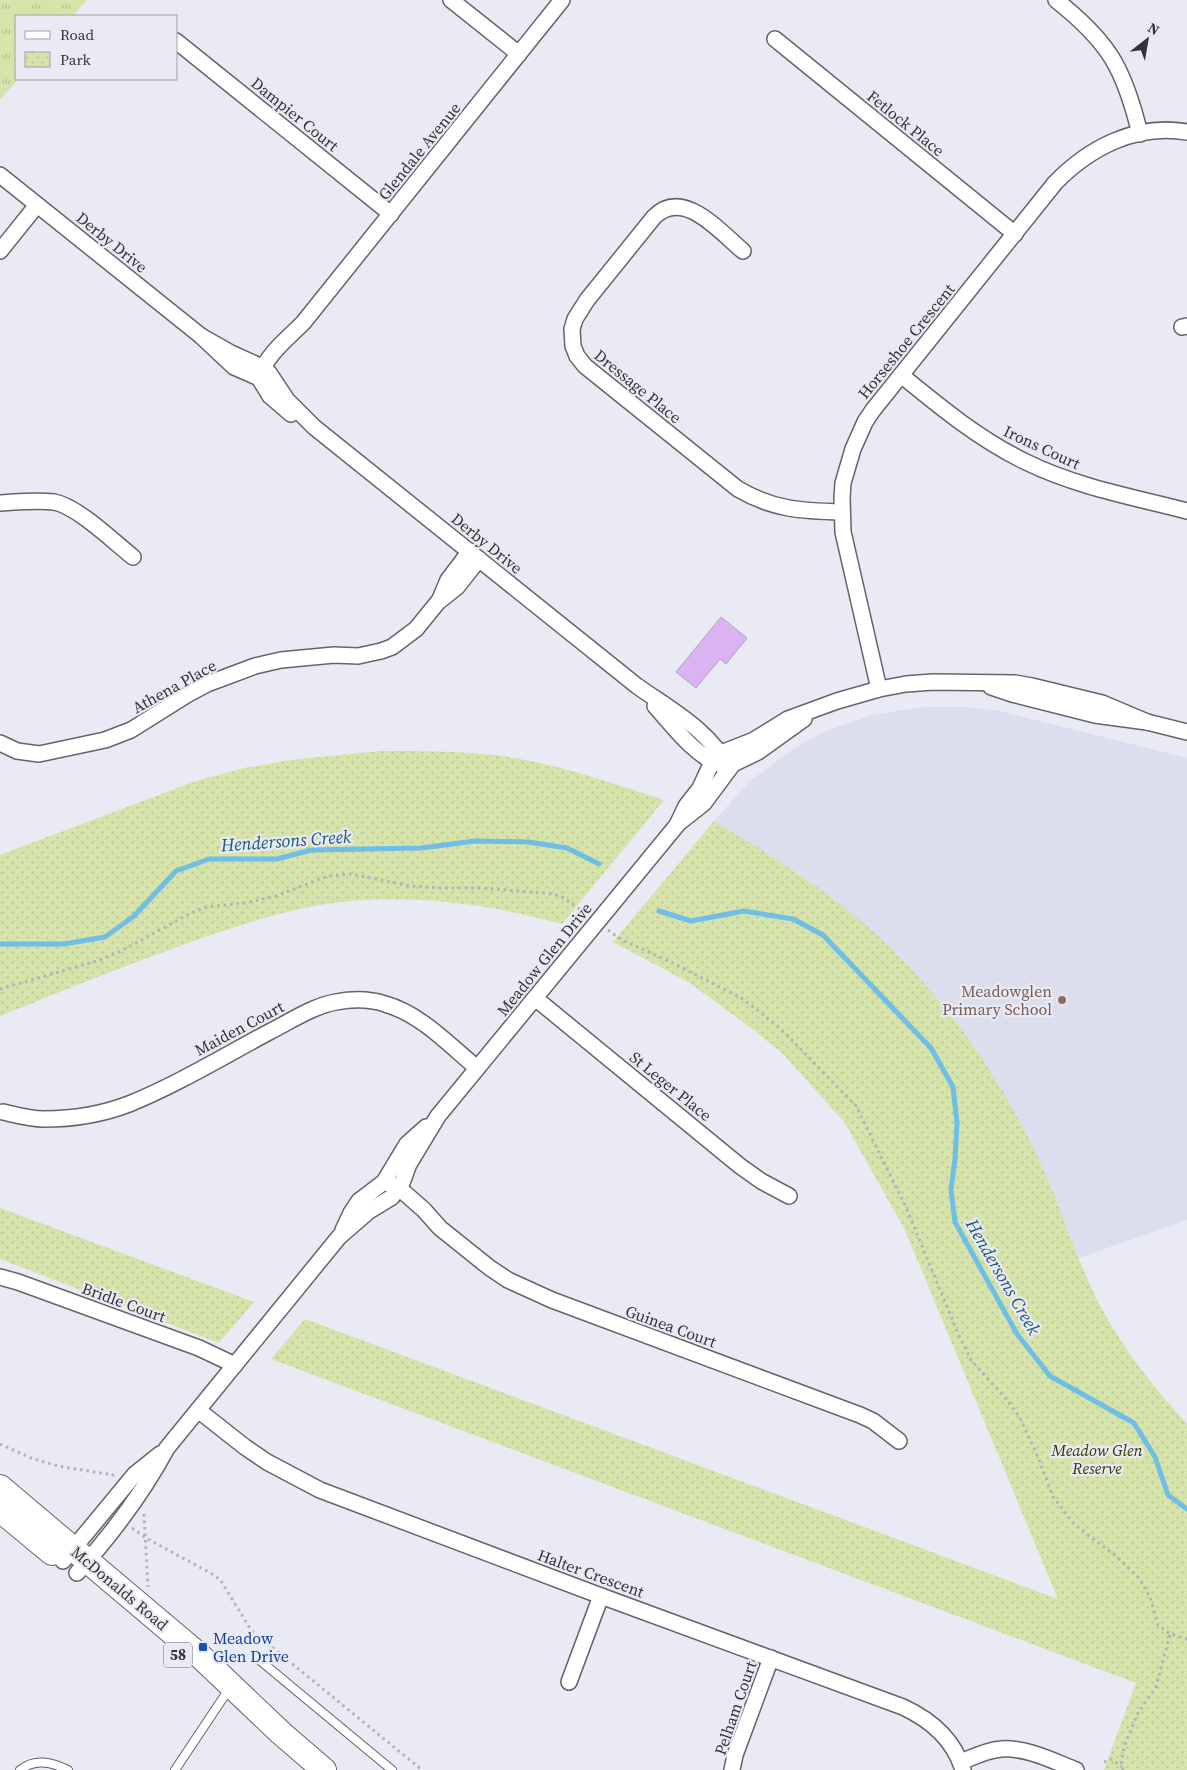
<svg xmlns="http://www.w3.org/2000/svg" width="1187" height="1770" font-family="'Source Serif 4',serif">
	<defs>
		<pattern id="grass-tufts" width="24" height="20" patternUnits="userSpaceOnUse" patternTransform="scale(1.25)"><rect width="24" height="20" fill="#d6e3aa"/><path d="M3 7l-1-3M5 7V3M7 7l1-3M15 17l-1-3M17 17v-4M19 17l1-3" fill="none" stroke="#b8c393"/></pattern>
		<pattern id="park-dots" width="8" height="8" patternUnits="userSpaceOnUse" patternTransform="scale(1.25)"><rect width="8" height="8" fill="#d6e3aa"/><path d="M2 2h.1M6 6h.1" fill="none" stroke="#b8c393" stroke-width="1.8" stroke-linecap="round"/></pattern>
	</defs>
	<rect width="100%" height="100%" fill="#e9eaf3"/>
	<path fill="#dcdeed" d="M924 707H967L999 711 1187 758V1220L1079 1258 1037 1156 1020 1123 997 1082 954 1019 897 954 868 928 799 874 714 821 750 781 795 748 823 732 872 715Z"/>
	<path fill="url(#grass-tufts)" d="M0 0H87L73 16H16V79H18L0 100Z"/>
	<g fill="url(#park-dots)">
		<path d="M380 751C418 751 456 751 494 755 553 762 608 782 664 800L562 924C493 905 421 895 349 901 298 906 249 922 202 938 134 962 67 989 0 1016V855L196 781 245 768 290 760Z"/>
		<path d="M714 821C768 853 822 887 869 928 940 991 996 1070 1037 1155 1060 1204 1075 1258 1101 1307 1124 1350 1154 1388 1187 1424V1770H1104L1136 1683 271 1359 305 1319 1058 1599 905 1230 845 1123 783 1054 755 1031 690 983 613 942Z"/>
		<path d="M0 1208 254 1302 219 1343 0 1259Z"/>
	</g>
	<g fill="none" stroke-linecap="round" stroke-linejoin="round">
		<g stroke="#6ebee7" stroke-width="5">
			<path d="M659 911 691 921 744 911 793 919 823 935 931 1048 953 1087 957 1123 955 1159 951 1190 955 1222 1017 1334 1050 1376 1134 1423 1155 1457 1168 1495 1187 1509"/>
			<path d="M0 944H64L105 937 134 916 176 871 209 859H277L311 850 421 848 475 841 529 842 567 848 599 864"/>
		</g>
	</g>
	<path fill="#dcb3f2" stroke="#ada8b0" d="M721 617 747 638 726 664 720 659 696 688 676 672Z"/>
	<g fill="none" stroke-linecap="round" stroke-linejoin="round">
		<defs>
			<g id="lane">
				<path d="M257 1658 392 1770"/>
				<path d="M20 1770C35 1758 51 1762 68 1770"/>
				<path d="M175 1770 229 1689"/>
			</g>
			<g id="street">
				<path d="M451 0 519 54"/>
				<path d="M1056 0C1109 42 1124 68 1140 134"/>
				<path d="M775 39 1015 234"/>
				<path d="M176 41 391 214"/>
				<path d="M0 175 201 336 234 367 259 378 270 396 291 414"/>
				<path d="M0 251 37 205"/>
				<path d="M743 251C720 232 683 187 654 217L587 300 575 319 572 329 573 346 577 356 585 366 738 489C774 510 802 511 842 512"/>
				<path d="M1182 327 1187 326"/>
				<path d="M201 336 231 353 262 367 269 373 287 400 314 427 637 686C671 710 709 730 729 768"/>
				<path d="M901 375C940 407 980 440 1026 462 1077 487 1133 497 1187 511"/>
				<path d="M260 376C266 355 288 338 303 323L562 0"/>
				<path d="M0 503C18 502 36 500 54 502 77 506 114 542 133 557"/>
				<path d="M440 599 448 580 470 551"/>
				<path d="M991 687 1012 694 1095 715 1147 722 1187 732"/>
				<path d="M879 689 843 532 842 498 843 483 853 449 865 422 873 410 1055 183C1089 148 1136 123 1187 132"/>
				<path d="M655 706C672 725 696 757 721 765"/>
				<path d="M0 743 17 751 39 754 105 740 131 730 190 693 207 684 255 666 281 660 334 655 358 656 381 651 392 647 416 629 438 602 457 587 479 559"/>
				<path d="M680 822 704 803 733 764 758 752 804 719"/>
				<path d="M535 998 740 1166 761 1181 789 1196"/>
				<path d="M3 1112C16 1115 30 1119 44 1119 72 1119 103 1114 129 1104 178 1084 224 1056 271 1031 291 1021 313 1006 336 1002 352 999 370 999 385 1004 421 1014 449 1045 477 1068"/>
				<path d="M384 1182 399 1188 424 1210 440 1228 490 1268 508 1280 552 1300 860 1415 873 1421 899 1441"/>
				<path d="M343 1230 351 1213 359 1201 384 1182 407 1144 426 1127"/>
				<path d="M0 1277 18 1282 199 1348 235 1365"/>
				<path d="M198 1410 245 1447 267 1462 320 1490 601 1596 903 1707C931 1720 954 1740 963 1770"/>
				<path d="M63 1561 135 1474 160 1454"/>
				<path d="M77 1573C111 1535 143 1493 167 1448L339 1237 369 1211 392 1197 402 1183 409 1164 438 1116 677 825 686 806 700 788 712 762 721 753 754 740 788 719 837 701 879 689 906 684 933 682 1015 683 1032 686 1102 703 1147 722"/>
				<path d="M569 1682 601 1596"/>
				<path d="M961 1762C973 1757 987 1750 1001 1749 1026 1747 1053 1761 1076 1770"/>
				<path d="M732 1770 735 1755 771 1658"/>
			</g>
			<g id="primary">
				<path d="M0 1487 199 1655 281 1733 324 1770"/>
				<path d="M0 1510 52 1553"/>
			</g>
		</defs>
		<use href="#lane" stroke="#63646c" stroke-width="10"/>
		<use href="#street" stroke="#63646c" stroke-width="18"/>
		<use href="#primary" stroke="#63646c" stroke-width="26"/>
		<g stroke="#b2b2ba" stroke-width="3" stroke-dasharray="2.5 4" stroke-linecap="butt">
			<path d="M608 930 622 940 673 963 741 998 759 1011 784 1032 856 1106 906 1207 957 1331 971 1360 1007 1400 1020 1418 1038 1457 1053 1497 1074 1524 1116 1556 1139 1578 1150 1597 1158 1625 1170 1634 1187 1639"/>
			<path d="M0 989 100 960 121 951 189 914 206 907 245 903 276 896 328 876 352 874 411 886 441 888H482L553 894 562 897 585 913"/>
			<path d="M0 1444 31 1458 58 1466 113 1475 112 1476"/>
			<path d="M144 1514 148 1587"/>
			<path d="M132 1528 146 1538 214 1575 221 1581 251 1630 422 1770"/>
			<path d="M1104 1762 1111 1759 1122 1767"/>
			<path d="M1123 1770 1121 1761 1125 1744 1138 1713 1156 1687 1170 1634"/>
		</g>
		<use href="#lane" stroke="#fff" stroke-width="8"/>
		<use href="#street" stroke="#fff" stroke-width="15"/>
		<use href="#primary" stroke="#fff" stroke-width="24"/>
	</g>
	<circle fill="#8d6e63" stroke="#e9eaf3" stroke-width="2" cx="1062" cy="1000" r="5"/>
	<rect fill="#1a4fb4" stroke="#e9eaf3" stroke-width="2" x="198" y="1642" width="10" height="10" rx="2.5"/>
	<g text-anchor="middle" stroke-width="4.5" stroke-linejoin="round" paint-order="stroke">
		<rect fill="#e9eaf3" stroke="#6a6b70" stroke-width="1" x="164" y="1642.5" width="28" height="25" rx="4"/>
		<g font-size="15" font-weight="bold" fill="#343438">
			<text x="178" y="1660">58</text>
		</g>
		<g font-size="16" fill="#343438" stroke="#e9eaf3">
			<text transform="translate(295 114) rotate(39)" y="6">Dampier Court</text>
			<text transform="translate(906 123) rotate(39)" y="6">Fetlock Place</text>
			<text transform="translate(419 151) rotate(-51)" y="6">Glendale Avenue</text>
			<text transform="translate(112 242) rotate(39)" y="6">Derby Drive</text>
			<text transform="translate(906 341) rotate(-51)" y="6">Horseshoe Crescent</text>
			<text transform="translate(638 386) rotate(39)" y="6">Dressage Place</text>
			<text transform="translate(1042 447) rotate(25)" y="6">Irons Court</text>
			<text transform="translate(487 543) rotate(39)" y="6">Derby Drive</text>
			<text transform="translate(174 686) rotate(-29)" y="6">Athena Place</text>
			<text transform="translate(544 959) rotate(-51)" y="6">Meadow Glen Drive</text>
			<text transform="translate(239 1028) rotate(-28)" y="6">Maiden Court</text>
			<text transform="translate(671 1086) rotate(39)" y="6">St Leger Place</text>
			<text transform="translate(124 1302) rotate(20)" y="6">Bridle Court</text>
			<text transform="translate(671 1326) rotate(20)" y="6">Guinea Court</text>
			<text transform="translate(591 1573) rotate(20)" y="6">Halter Crescent</text>
			<text transform="translate(120 1588) rotate(40)" y="6">McDonalds Road</text>
			<text transform="translate(735 1708) rotate(-71)" y="6">Pelham Court</text>
		</g>
		<g font-size="16" fill="#785e54" stroke="#e9eaf3" text-anchor="end">
			<text x="1052" y="997">Meadowglen<tspan x="1052" dy="18">Primary School</tspan></text>
		</g>
		<g font-size="16" font-style="italic" fill="#333b01" stroke="#e9eaf3">
			<text x="1097" y="1456">Meadow Glen<tspan x="1097" dy="18">Reserve</tspan></text>
		</g>
		<g font-size="16" fill="#164399" stroke="#e9eaf3" text-anchor="start">
			<text x="213" y="1644">Meadow<tspan x="213" dy="18">Glen Drive</tspan></text>
		</g>
		<g font-size="18" font-style="italic" fill="#1b5975" stroke="#e9eaf3">
			<text transform="translate(286 841) rotate(-4)" y="6">Hendersons Creek</text>
			<text transform="translate(1003 1277) rotate(60)" y="6">Hendersons Creek</text>
		</g>
	</g>
	<rect x="15" y="15" width="162" height="65" fill="#e9eaf3" stroke="#a1a1a8"/>
	<rect x="25" y="31" width="25" height="8" fill="#ffffff" stroke="#a1a1a8"/>
	<text x="60" y="40" font-size="15" fill="#343438">Road</text>
	<rect x="25" y="52" width="25" height="15" fill="url(#park-dots)" stroke="#a1a1a8"/>
	<text x="60" y="65" font-size="15" fill="#343438">Park</text>
	<g transform="translate(1147 40) rotate(31)" stroke="#e9eaf3" stroke-width="4" paint-order="stroke">
	<path d="M0-4L9 19L0 12L-9 19Z" fill="#343438"/>
	<text y="-8" font-size="14" font-weight="bold" text-anchor="middle" fill="#343438">N</text>
	</g>
</svg>
